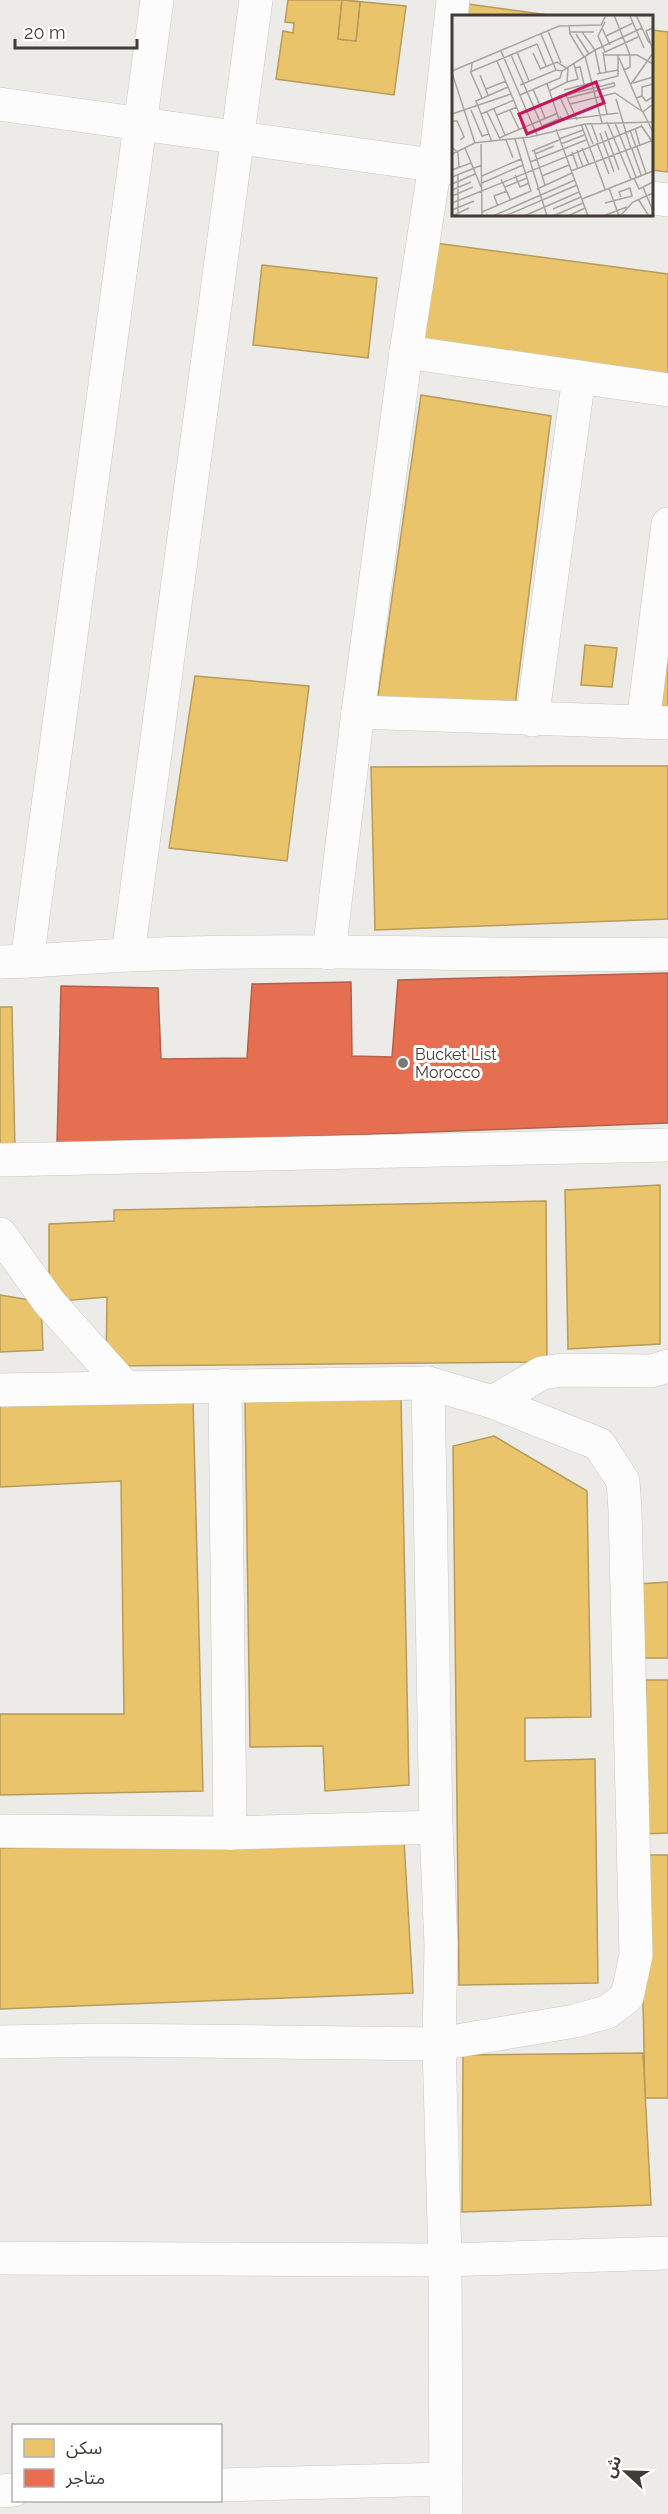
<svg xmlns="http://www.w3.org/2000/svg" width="668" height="2514" font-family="Raleway,'Noto Sans Arabic',sans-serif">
	<rect width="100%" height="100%" fill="#edebe8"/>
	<g fill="#e9c46a" stroke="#b79b5a" stroke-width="1.5">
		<path d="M288 0H342L338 39 356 41 360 2 343 0 406 6 394 95 276 79 283 31 293 33 294 23 285 22Z"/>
		<path d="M342 0 360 2 356 41 338 39Z"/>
		<path d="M468 4 556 16H467Z"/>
		<path d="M652 30 668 32V172L652 170Z"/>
		<path d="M435 243 668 274V401L418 368Z"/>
		<path d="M262 265 377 278 368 358 253 345Z"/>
		<path d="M421 395 551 416 512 730 375 717Z"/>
		<path d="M668 624V719L656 718Z"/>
		<path d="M585 645 617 648 612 687 581 685Z"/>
		<path d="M195 676 309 686 287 861 169 848Z"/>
		<path d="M547 766H668V919L375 930 371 767Z"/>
		<path d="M0 1007H12L15 1152 0 1153Z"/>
		<path d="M660 1185V1344L568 1349 565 1190Z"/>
		<path d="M546 1201 547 1362 106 1366 107 1297 49 1302V1224L114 1221V1210Z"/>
		<path d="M0 1295 41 1302 43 1350 0 1352Z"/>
		<path d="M401 1397 409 1785 325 1791 323 1746 250 1747 245 1400Z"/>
		<path d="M193 1399 203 1791 0 1795V1714H124L121 1481 0 1487V1405Z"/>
		<path d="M494 1436 587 1491 591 1717 525 1718V1761L595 1759 598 1983 459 1985 453 1446Z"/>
		<path d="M668 1582V1658H638V1584Z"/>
		<path d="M646 1680H668V1833L643 1834Z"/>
		<path d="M404 1841 413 1993 0 2009V1848Z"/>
		<path d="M647 1855H668V2098H645L643 2000Z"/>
		<path d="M643 2053 651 2205 462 2212 463 2055Z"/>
	</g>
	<path fill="#e76f51" stroke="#b56049" stroke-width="1.5" d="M668 973V1123L57 1146 61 986 158 988 161 1059 247 1058 252 984 351 982 352 1056 392 1057 398 980Z"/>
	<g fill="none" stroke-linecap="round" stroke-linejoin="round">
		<defs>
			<g id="minor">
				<path d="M0 104 454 168"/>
				<path d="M652 198 668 200"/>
				<path d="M406 352 668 390"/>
				<path d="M358 712 668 723"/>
				<path d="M532 720 579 377"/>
				<path d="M643 722 668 524"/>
				<path d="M329 953 358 712 406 352 435 165 453 0"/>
				<path d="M128 955 256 0"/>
				<path d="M27 961 157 0"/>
				<path d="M0 962C42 961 85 957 127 955 307 947 488 957 668 954"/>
				<path d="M0 1160 668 1145"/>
				<path d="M0 1234 49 1302 125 1387"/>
				<path d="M428 1383 436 1827 441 1945 439 2044 445 2260 446 2514"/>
				<path d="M225 1385 230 1833"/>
				<path d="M0 1390 428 1383 493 1402 599 1444 623 1481 625 1510 636 1955 627 1997 607 2012 575 2021 439 2044 105 2040 0 2042"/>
				<path d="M493 1402 542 1373 562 1370 651 1371 668 1366"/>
				<path d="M0 1831 230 1833 436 1827"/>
				<path d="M0 2258 445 2260 668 2253"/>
				<path d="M220 2485 446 2479"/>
				<path d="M0 2491 14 2490"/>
			</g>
		</defs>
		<use href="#minor" stroke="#c9c7c4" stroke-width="34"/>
		<use href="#minor" stroke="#fcfcfc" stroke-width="33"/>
	</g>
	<circle fill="#7d7974" stroke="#fff" stroke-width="2" cx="403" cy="1063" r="6"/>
	<g text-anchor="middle" stroke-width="6" stroke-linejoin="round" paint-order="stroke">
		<g font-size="16" fill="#413c35" stroke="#fff" text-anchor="start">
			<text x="415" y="1060">Bucket List<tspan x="415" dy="18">Morocco</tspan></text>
		</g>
	</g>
	<g transform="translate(452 15)">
		<rect width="201" height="201" fill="#edebe8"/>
		<path fill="none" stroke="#a8a5a0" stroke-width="1.5" d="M162 0 178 40V52L172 55M184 0 197 28M178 1 192 33M153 7 146 21 153 37 186 22M117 10 118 19 132 42M150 13 158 30M201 13 194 16 201 35M96 16 109 48M117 17H142M130 17 143 35 148 59M89 19 104 55M124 19 137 39M154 21 181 8M85 29 94 51M49 36 85 120M65 37 77 66M151 37 154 57M81 38 89 55M59 40 90 111 107 104 95 69M152 40H185L201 49M133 41 150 108M167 43 190 96M45 46 73 112M20 48 19 58 30 83M123 53 128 52 132 69M88 54 105 47 116 54 115 67 97 76M0 56 107 11 149 10 154 0M18 57 85 29M0 58 23 128M145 59 166 55M28 60 36 80M115 67 126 64 122 49M181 68 201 62M179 69 201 38M68 70 104 55 110 56M34 74 54 66M81 74 93 103M112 75 166 61V40M68 80 108 63 110 56 143 35 190 13M107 80 118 104M114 80 162 68 163 71M114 80 125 105M151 81 155 99M190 81V72L201 69M116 83 163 71M184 83 190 81 194 86 201 82M164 84 179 134M118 89 163 78 191 97M201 89 191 97 201 117M42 94 53 120M19 95 30 121 37 119M58 95 67 114M35 97 48 124M0 99 59 79M29 99 62 85M45 100 65 92M108 101 110 105 166 98M0 106H5L10 117 12 122 8 125M155 107 179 164M139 108 146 127M163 108 174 136M129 109 153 174M133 109 141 129M189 110 201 128M183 113 188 131M104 114 136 201M178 115 184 132M153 116 167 155M148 118 162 157M47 123 106 98M71 123 95 201M107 124 131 115M54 125 61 143M40 127 24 86 56 72M21 128 78 122 133 109 201 107M145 128 157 159M29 129 30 201M109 129 132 120M0 132 6 138 7 152M185 132 194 158M13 133 29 172M130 133 137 150M180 134 189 160M82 135 93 170M125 135 131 152M80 136 107 125M174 136 184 162M120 137 126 154M0 139 23 128M83 139 102 131M78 147 134 125M0 155 19 148M119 156 199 126M63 160 68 172 77 168M30 161 69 144M90 161 117 150M0 162 30 150M182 163 187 174 201 167M49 164 59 186M30 168 71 150M0 169 23 159M53 172 75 163M191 172 201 196M157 173 167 201M85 174 120 158M0 175 19 167M0 181 21 172M130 184 201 156M186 184 197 201M0 188 190 111M153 188 180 181 178 173 167 177 169 182M46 191 42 181 55 176M101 194 129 182M0 195 22 186M30 197 79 176 63 124M0 201 17 193M6 201V160M41 201 123 165M53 201 125 170M72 201 127 177M101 201 131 188M116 201 133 193M151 201 175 192M168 201 181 187 201 178"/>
		<path fill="#c2185b" fill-opacity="0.15" stroke="#c2185b" stroke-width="3" d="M144 67 152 88 75 119 67 99Z"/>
		<rect width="201" height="201" fill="none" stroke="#413c35" stroke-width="3"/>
	</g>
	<rect x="12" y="2424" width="210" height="78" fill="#ffffff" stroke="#b3b1ae" stroke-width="1.5"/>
	<rect x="24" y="2439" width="30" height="18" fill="#e9c46a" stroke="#b3b1ae" stroke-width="1.5"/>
	<text x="66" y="2454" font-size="18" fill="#413c35">سكن</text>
	<rect x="24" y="2469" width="30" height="18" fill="#e76f51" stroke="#b3b1ae" stroke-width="1.5"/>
	<text x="66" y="2484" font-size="18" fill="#413c35">متاجر</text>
	<g transform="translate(626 2472) rotate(292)" stroke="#ffffff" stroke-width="4.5" paint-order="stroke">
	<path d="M0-4.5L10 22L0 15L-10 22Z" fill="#413c35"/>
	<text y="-9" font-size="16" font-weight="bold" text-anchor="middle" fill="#413c35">ش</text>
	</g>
	<path d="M15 39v9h122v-9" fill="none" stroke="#413c35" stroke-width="3"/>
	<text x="24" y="39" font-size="18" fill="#413c35" stroke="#ffffff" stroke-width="4.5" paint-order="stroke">20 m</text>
</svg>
